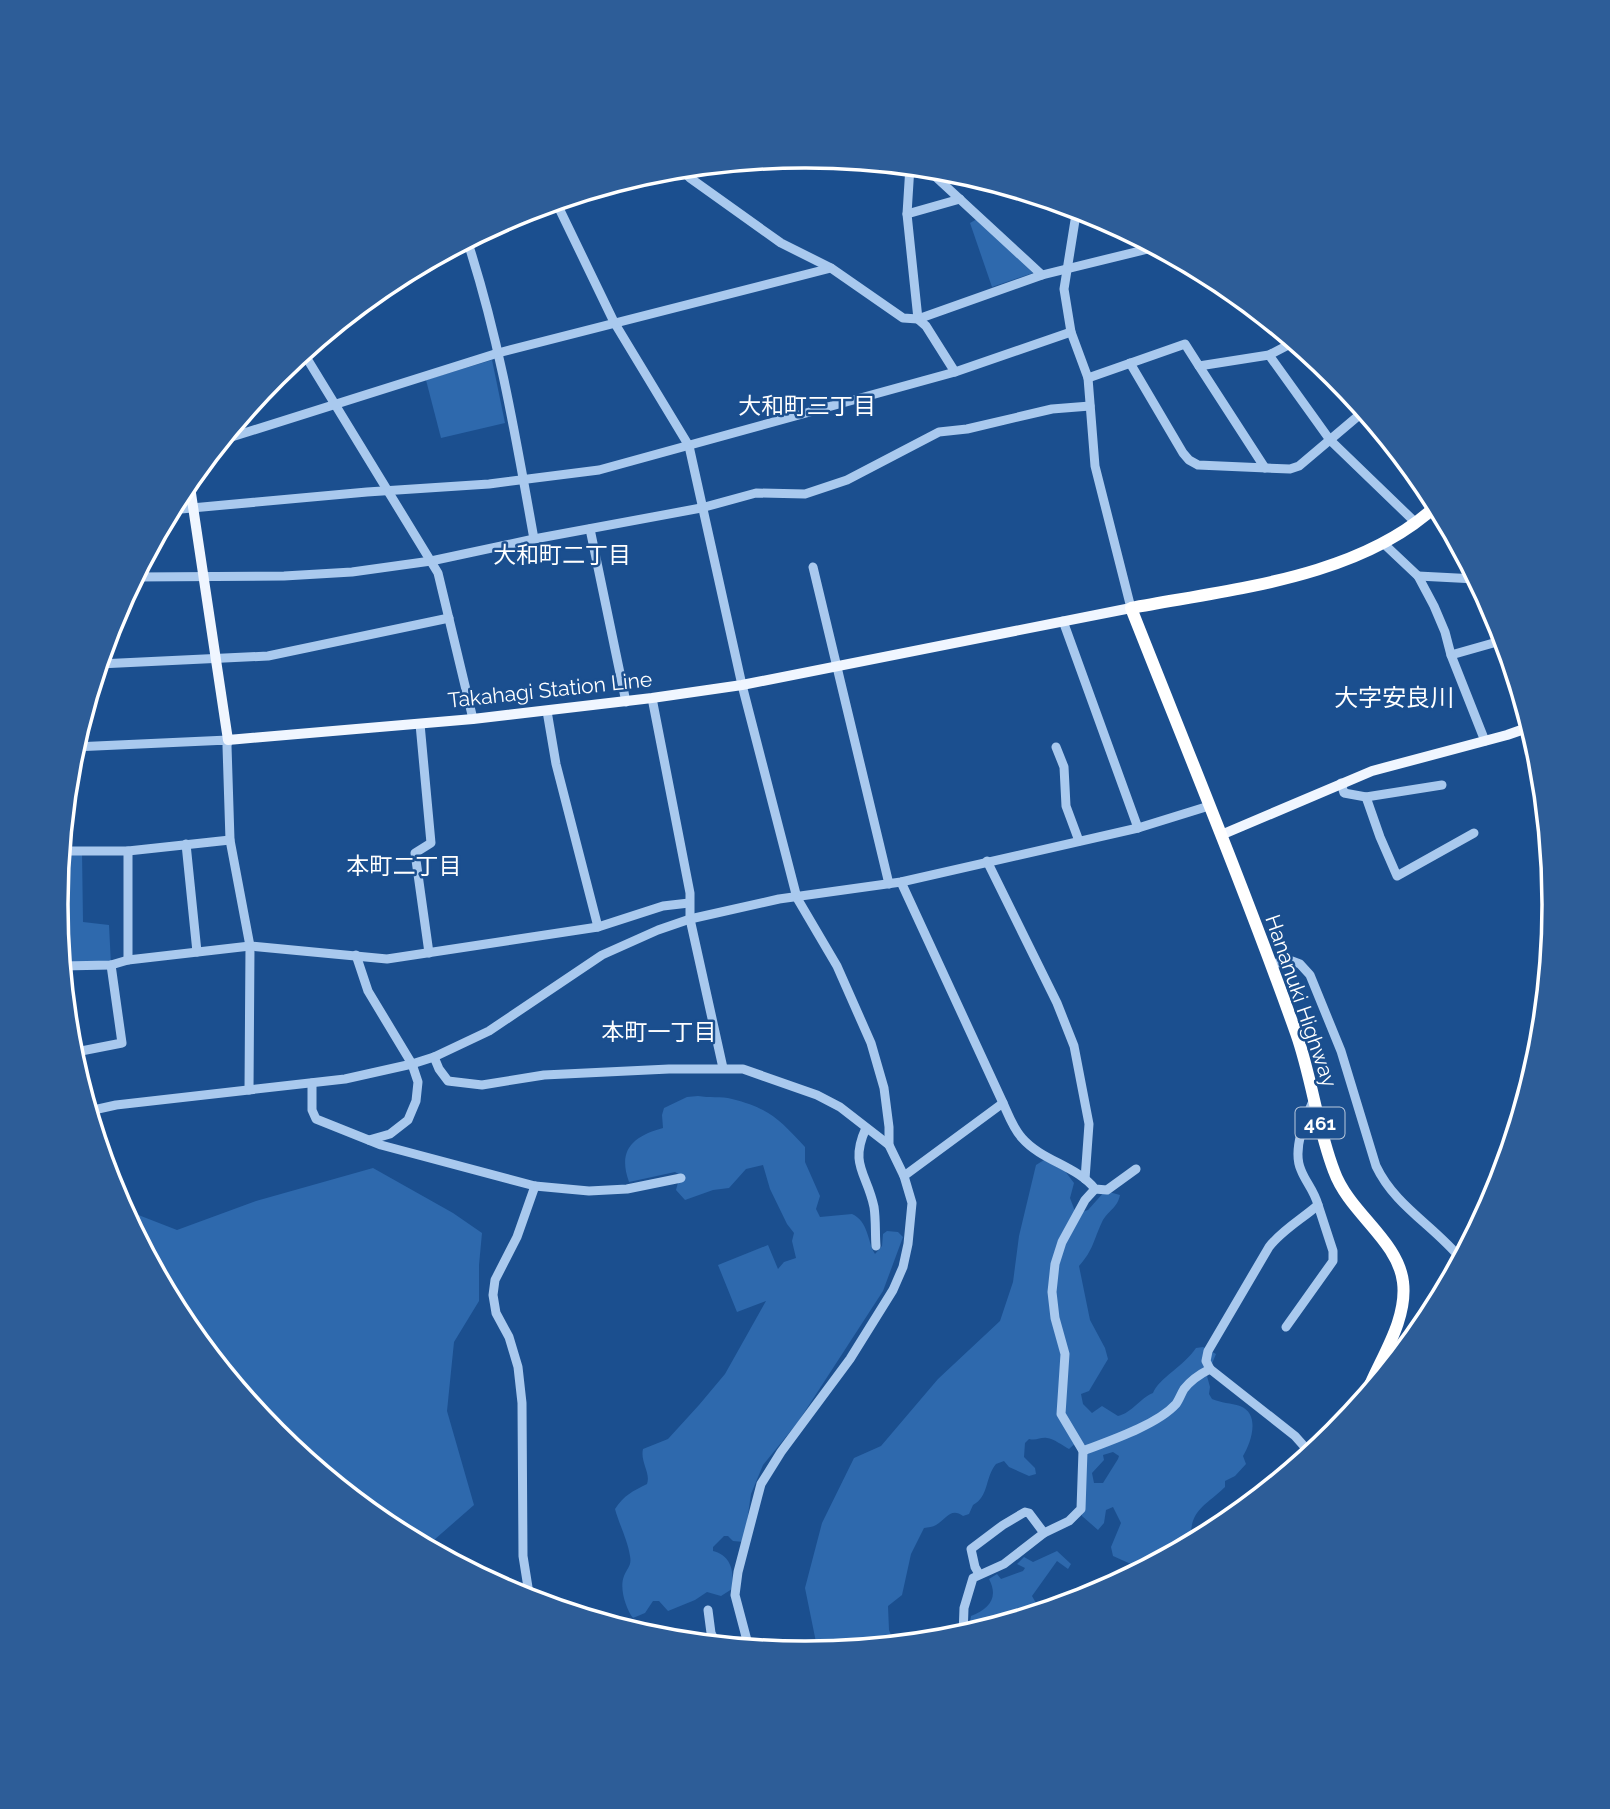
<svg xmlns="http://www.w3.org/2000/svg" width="1610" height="1809" font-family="Raleway,'Noto Sans JP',sans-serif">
	<rect width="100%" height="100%" fill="#1b4f8f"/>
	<g fill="#2e69ad" fill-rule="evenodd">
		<path d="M977 219 1033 273 992 287 970 223Z"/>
		<path d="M492 360 505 423 441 438 426 380Z"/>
		<path d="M61 851H82L83 922 109 925 111 965H62L56 904Z"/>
		<path d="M698 1096C709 1098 721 1096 732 1099 769 1108 780 1120 805 1147V1162L820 1196 816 1209 820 1217 852 1214C869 1222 867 1241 875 1254L882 1246 883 1234 887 1231 898 1232 903 1237 883 1291 798 1422 763 1465 751 1494 744 1542 733 1541 728 1536H724L713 1547V1551C732 1556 734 1572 732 1589L721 1596 707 1592 695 1600 668 1611 659 1601H653L645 1613 633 1618C626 1609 619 1588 624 1576 627 1568 632 1566 630 1556 628 1541 619 1524 615 1509 624 1495 633 1491 647 1484 651 1473 640 1462 643 1449L668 1439 699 1405 725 1374 766 1301 737 1312 718 1265 768 1245 778 1269 784 1262 796 1258 792 1241 794 1233 787 1224 770 1189 763 1165 746 1169 729 1188 713 1190 685 1200 676 1190 680 1175 675 1172 629 1182C617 1149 634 1136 663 1128L662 1115 664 1108 687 1097Z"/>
		<path d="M1044 1160 1065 1171 1074 1183 1070 1198 1076 1214 1088 1210 1105 1191 1120 1195C1117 1209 1108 1210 1102 1222 1093 1241 1094 1249 1079 1266L1090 1320 1105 1348 1108 1359 1089 1391 1081 1394 1083 1404 1092 1413 1102 1406 1118 1416C1132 1413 1140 1398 1153 1393 1159 1378 1184 1366 1196 1348L1203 1347 1216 1354 1207 1376 1210 1387 1209 1394 1212 1399C1221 1403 1231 1403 1240 1406 1261 1414 1251 1443 1243 1456L1246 1464 1235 1476 1225 1481V1487C1203 1508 1189 1510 1191 1543L1142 1569 1113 1556 1111 1547 1121 1523 1113 1507 1106 1510 1104 1523 1098 1530 1082 1516 1080 1482 1088 1451 1085 1445 1079 1440 1069 1449C1062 1445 1054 1439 1047 1438 1040 1437 1037 1441 1029 1439L1025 1443 1024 1457 1035 1468 1036 1474 1029 1476 1009 1467 1004 1461 996 1464C985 1477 989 1497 973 1505L969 1514 963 1516C951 1507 946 1519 936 1525 933 1527 928 1527 924 1528L911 1554 902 1595 888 1606 889 1630 895 1645 818 1652 805 1588 822 1523 854 1458 881 1446 938 1379 1000 1321 1013 1282 1019 1236 1036 1165ZM1113 1452 1119 1456 1118 1459 1103 1483H1094L1092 1473 1104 1460 1103 1455Z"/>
		<path d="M373 1168 453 1213 482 1233 479 1265V1301L454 1342 447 1411 474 1505 426 1547 389 1527 275 1434 182 1320 123 1209 177 1230 256 1201Z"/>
		<path d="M1057 1551 1071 1564 1068 1569 1057 1561 1032 1596 1041 1612 975 1632 970 1622 971 1616C989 1609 999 1598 989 1579L997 1574 1001 1579 1023 1571 1025 1568 1017 1564 1024 1557 1033 1562Z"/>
	</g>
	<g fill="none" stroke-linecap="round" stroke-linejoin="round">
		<g stroke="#a9c9ee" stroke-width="9">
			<path d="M910 166 907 214 918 319 926 326 955 372"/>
			<path d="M680 168 690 178 781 243 831 268 903 318 918 319 1042 275 925 167"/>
			<path d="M548 204H557L565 198"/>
			<path d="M557 204 614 322 689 446 742 685 797 898 837 966 871 1043 884 1088 889 1127V1145L904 1176 912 1203 908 1244 903 1267 893 1290 850 1359 781 1452 761 1484 738 1572 735 1595 749 1648"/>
			<path d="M1077 208 1064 289 1071 332 1088 378 1095 466 1131 608"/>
			<path d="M907 214 960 199"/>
			<path d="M467 240C499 337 516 439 534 539"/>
			<path d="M1042 275 1156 247"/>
			<path d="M303 352 438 573 473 719"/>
			<path d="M1269 355 1330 440 1416 523"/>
			<path d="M1130 363 1183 453 1189 460 1198 465 1290 469 1299 466 1364 411"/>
			<path d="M1199 366 1265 468"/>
			<path d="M1088 378 1185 344 1199 366 1269 355 1294 342"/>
			<path d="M222 440 498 353 831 268"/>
			<path d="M170 510 367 492 489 484 599 470 955 372 1071 332"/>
			<path d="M590 529 626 702"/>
			<path d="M1383 543 1418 576 1434 606 1445 632 1451 655 1485 741"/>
			<path d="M813 567 889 884"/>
			<path d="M1418 576 1476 579"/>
			<path d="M135 577 284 576 352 572 431 561 534 539 701 508 756 493 805 494 847 480 939 432 967 429 1052 409 1090 406"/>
			<path d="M1063 621 1138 828"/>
			<path d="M1451 655 1504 640"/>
			<path d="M99 664 268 656 449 618"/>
			<path d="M652 698 690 893V919L723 1068"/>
			<path d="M547 711 556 764 598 927"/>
			<path d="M420 724 431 843 415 853 429 953"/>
			<path d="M74 747 228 740 227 746 230 840 250 946 249 1090"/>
			<path d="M1056 747 1064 767 1066 806 1079 841"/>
			<path d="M1341 783 1344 793 1366 797 1442 785"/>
			<path d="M1366 797 1380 837 1397 876 1474 833"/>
			<path d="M186 844 197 952"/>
			<path d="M61 851H128L230 840"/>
			<path d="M128 851V960"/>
			<path d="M987 861 1057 1003 1074 1046 1089 1124 1085 1179"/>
			<path d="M901 882 1003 1103C1008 1114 1013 1128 1022 1138 1042 1161 1077 1166 1095 1189L1107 1190 1136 1169"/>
			<path d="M356 955 368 991 412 1064 418 1082 416 1101 408 1120 390 1134 369 1140"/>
			<path d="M1270 964 1292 961 1300 964 1310 975 1341 1051 1376 1166C1395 1206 1433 1225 1461 1259"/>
			<path d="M62 966 111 965 128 960 250 946 387 959 598 927 663 906 689 903"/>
			<path d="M71 1053 122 1043 111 965"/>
			<path d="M434 1057 439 1069 448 1081 482 1085 544 1075 669 1069H743L817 1095 840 1107 889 1145"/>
			<path d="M312 1083V1110L316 1119 381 1145 535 1186 589 1191 627 1189 681 1178"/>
			<path d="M89 1111 116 1105 345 1079 412 1064 434 1057 489 1031 602 955 658 930 690 919 779 899 901 882 1138 828 1209 806"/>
			<path d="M866 1128C849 1165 867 1173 874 1207 876 1220 875 1234 876 1246"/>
			<path d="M904 1176 1003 1103"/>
			<path d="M1286 1327 1333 1261V1251L1318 1205"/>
			<path d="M1210 1369 1295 1436 1311 1454"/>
			<path d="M1083 1451C1109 1441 1157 1425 1176 1404 1179 1400 1181 1394 1184 1389 1191 1380 1200 1374 1210 1369L1206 1361 1208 1351 1269 1247C1282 1230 1302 1219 1318 1205 1314 1190 1306 1183 1301 1170 1292 1150 1305 1119 1313 1101"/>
			<path d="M979 1574 975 1567 971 1549 1003 1525 1025 1512 1029 1513 1044 1533"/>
			<path d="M530 1600 523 1556 522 1403 518 1367 509 1337 496 1313 493 1295 495 1280 517 1237 535 1186"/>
			<path d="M708 1610 711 1633 717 1645"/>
			<path d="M963 1636 964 1608 973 1578 1004 1564 1044 1533 1069 1521 1081 1509 1083 1451 1061 1414 1065 1354 1055 1318 1052 1292 1055 1264 1062 1242 1085 1200 1095 1189"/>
		</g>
		<g stroke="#f0f6ff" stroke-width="10">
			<path d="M189 480 228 740 473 719 652 698 742 685 1131 608"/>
			<path d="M1221 835 1372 771 1507 735 1530 727"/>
		</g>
		<path stroke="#fff" stroke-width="12" d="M1365 1397C1378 1361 1408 1322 1403 1282 1398 1240 1349 1213 1334 1171 1317 1127 1312 1078 1296 1033 1245 890 1187 750 1131 608 1231 589 1360 578 1437 505"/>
	</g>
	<g text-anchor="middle" stroke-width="5" stroke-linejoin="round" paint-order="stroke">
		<rect fill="#1b4f8f" stroke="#bbcadd" stroke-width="2" x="1295.5" y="1107.5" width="49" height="31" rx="5"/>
		<g font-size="19" font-weight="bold" fill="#fff">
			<text x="1320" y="1130">461</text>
		</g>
		<g font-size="21" fill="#fff" stroke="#1b4f8f">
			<text transform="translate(550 690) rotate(-6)" y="7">Takahagi Station Line</text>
			<text transform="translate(1301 1001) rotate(71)" y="7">Hananuki Highway</text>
		</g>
		<g font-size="23" fill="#fff" stroke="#1b4f8f">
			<text x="807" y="414">大和町三丁目</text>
			<text x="562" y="563">大和町二丁目</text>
			<text x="404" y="874">本町二丁目</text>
			<text x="659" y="1040">本町一丁目</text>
		</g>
		<g font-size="24" fill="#fff" stroke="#1b4f8f">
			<text x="1394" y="706">大字安良川</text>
		</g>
	</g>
	<path d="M0 0H1610V1809H0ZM804 168H806A736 736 0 0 1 1542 904V905A736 736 0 0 1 806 1641H804A736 736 0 0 1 68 905V904A736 736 0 0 1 804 168Z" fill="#2d5d98" fill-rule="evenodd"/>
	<path fill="none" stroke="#fff" stroke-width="3.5" d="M804 168H806A736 736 0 0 1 1542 904V905A736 736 0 0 1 806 1641H804A736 736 0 0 1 68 905V904A736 736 0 0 1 804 168Z"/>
</svg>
